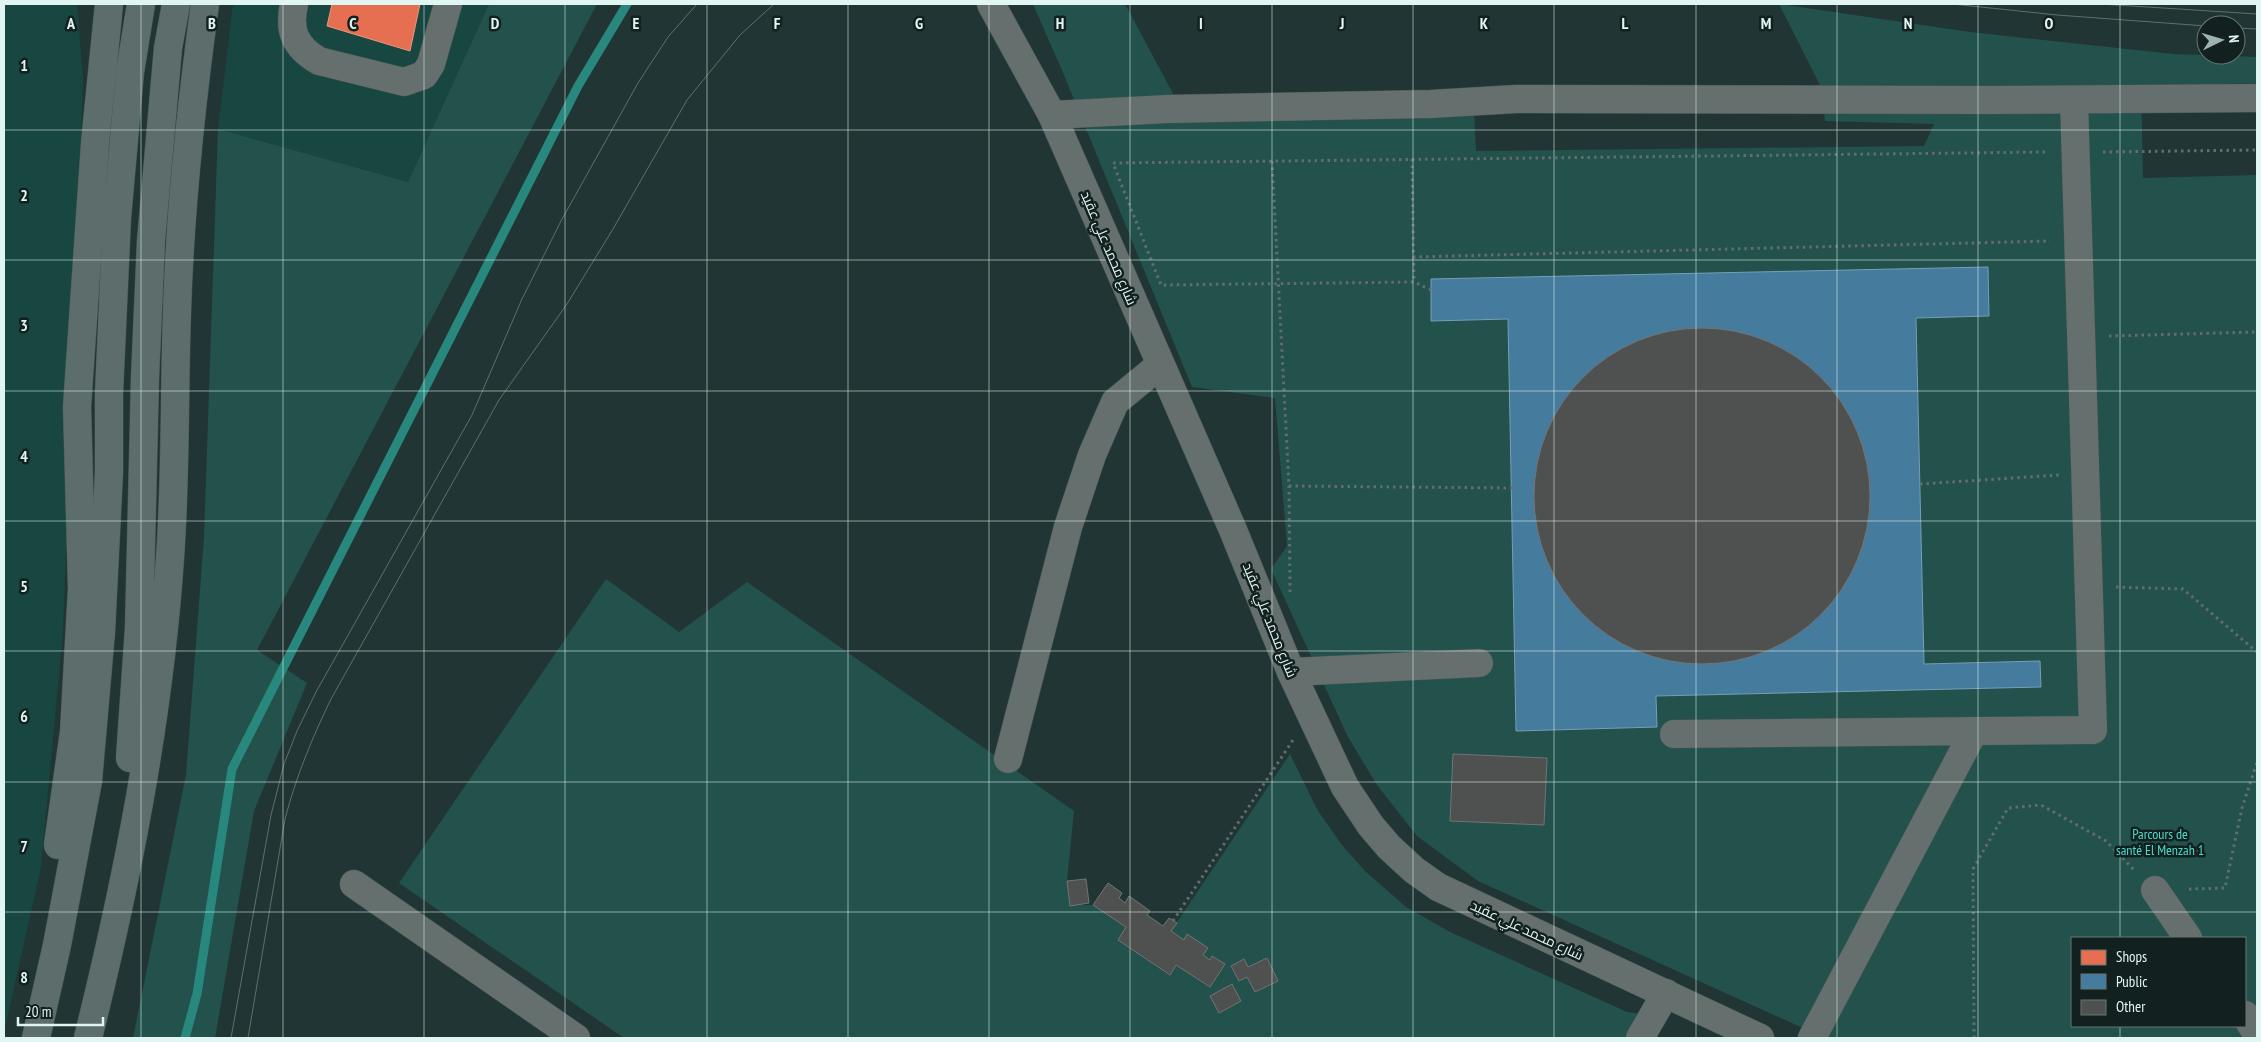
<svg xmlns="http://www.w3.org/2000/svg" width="2261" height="1042" font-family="'PT Sans Narrow',Cairo,sans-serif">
	<rect width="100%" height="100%" fill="#213634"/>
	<g fill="#184641">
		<path d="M4 4H77L83 81 63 631 41 867 4 1033Z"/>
		<path d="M233 4H489L408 182 218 129Z"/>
	</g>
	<g fill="#23524d" fill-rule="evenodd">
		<path d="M489 4H597L257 650 307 683 254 811 215 1038H133L186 775 204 537 218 129 408 182Z"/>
		<path d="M1033 4H1125L1177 101 1473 91 1476 151 1924 146 1934 124 1825 121 1821 87 1779 4 1970 32 2173 54 2257 57V83L2141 86 2143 178 2257 175V1038H1825L1478 881 1417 836 1377 785 1348 737 1271 569 1287 546 1275 398 1192 387 1064 75ZM1988 268 1989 316 1916 318 1924 664 2040 661 2041 687 1656 696V727L1516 731 1508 319 1432 321 1431 280ZM2072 938H2245V1026H2072Z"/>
		<path d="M606 579 679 632 747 582 1074 811 1067 881 1070 905H1093L1126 927 1118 940 1169 975 1176 965 1209 987 1225 964 1213 956 1210 960 1203 955 1207 948 1187 935 1184 940 1171 931 1290 754 1318 811 1342 845 1365 871 1406 907 1450 932 1627 1012 1668 1017 1656 1038H624L399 883ZM1267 958 1278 981 1255 992 1247 977 1239 981 1231 966 1244 959 1248 967ZM1232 984 1241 1001 1219 1013 1210 996Z"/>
	</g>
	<path fill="#e76f51" stroke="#e59781" d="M332 4H420L410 51 327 26Z"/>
	<path fill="#457b9d" stroke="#74a0b6" d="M1988 267 1989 316 1916 318 1924 664 2040 661 2041 687 1656 696 1657 727 1516 731 1508 319 1431 321V279Z"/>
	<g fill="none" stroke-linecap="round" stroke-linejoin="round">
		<path stroke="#29887e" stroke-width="9" d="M185 1038 197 994 232 769 578 86 627 4"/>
	</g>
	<g fill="#4e514f" stroke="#727573">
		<circle cx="1702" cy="496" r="168"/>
		<path d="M1453 754 1547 758 1544 825 1450 821Z"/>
		<path d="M1086 879 1089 903 1070 906 1067 881Z"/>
		<path d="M1108 883 1122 893 1119 898 1125 903 1129 896 1150 911 1147 915 1163 926 1169 918 1177 923 1171 931 1184 940 1187 934 1208 948 1203 955 1210 960 1212 956 1225 964 1210 987 1176 965 1170 975 1118 940 1126 927 1093 905Z"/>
		<path d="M1267 958 1278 981 1255 992 1247 977 1239 981 1231 966 1244 959 1248 967Z"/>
		<path d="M1232 984 1241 1001 1219 1013 1210 996Z"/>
	</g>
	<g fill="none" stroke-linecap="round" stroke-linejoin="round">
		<defs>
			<g id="minor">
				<path d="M294 4C288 31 295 47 319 61L404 82 424 75 431 64 448 4"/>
				<path d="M991 4 1052 115 1233 530 1291 672 1345 787 1371 826 1389 847 1414 870 1438 887 1760 1038"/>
				<path d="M1052 115 1168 109 1431 104 1516 99 1988 100 2257 98"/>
				<path d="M1291 672 1479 663"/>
				<path d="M1674 734 2093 730 2074 100"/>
				<path d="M1008 759 1068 527 1092 455 1115 402 1160 365"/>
				<path d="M354 884 576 1038"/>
				<path d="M2155 890 2188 938"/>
				<path d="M2245 1015 2257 1034"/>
				<path d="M1640 1038 1666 993"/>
				<path d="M1812 1038 1974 731"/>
			</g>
			<g id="highway">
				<path d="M130 758 139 628 145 378 151 241 168 48 176 4"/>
				<path d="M58 845 74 732 82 588 77 407 95 143 109 4"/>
				<path d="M36 1038 57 945 88 781 101 632 109 472V393L117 218 130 72 141 4"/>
				<path d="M88 1038C127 881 159 720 170 558 176 476 174 394 177 312 180 208 191 106 205 4"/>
			</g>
		</defs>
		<use href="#minor" stroke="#415351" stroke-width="29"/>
		<use href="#highway" stroke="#415351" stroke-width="29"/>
		<g stroke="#626d6c" stroke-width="3" stroke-dasharray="2.5 4" stroke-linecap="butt">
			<path d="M2103 152 2257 150"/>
			<path d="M1412 159 1414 282"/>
			<path d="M1272 161 1289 486 1290 592"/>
			<path d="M1413 257 2050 241"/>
			<path d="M1431 290 1414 282 1161 285 1113 163 2047 152"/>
			<path d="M2109 336 2257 332"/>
			<path d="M1920 484 2059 475"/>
			<path d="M1289 486 1512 488"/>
			<path d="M2116 587 2183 589 2257 652"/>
			<path d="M2189 889 2225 888 2242 808 2257 762"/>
			<path d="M1173 921 1293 740"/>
			<path d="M1974 1038 1973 869 2008 808 2041 805 2106 841 2135 871"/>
		</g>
		<use href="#minor" stroke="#656f6e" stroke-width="28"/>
		<use href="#highway" stroke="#5c6d6b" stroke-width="28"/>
		<g stroke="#616e6d" stroke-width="1">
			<path d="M1952 4 2057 15 2206 26"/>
			<path d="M2100 4 2257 14"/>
			<path d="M2236 28 2257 29"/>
			<path d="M231 1038 271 815 284 764 297 731 316 692 472 415 522 299 561 221 638 83 668 37 697 4"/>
			<path d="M248 1038 285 819C296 777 312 738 331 699L499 400 567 304 613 229 687 100 740 35 774 4"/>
		</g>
	</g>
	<path fill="none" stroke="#e1f5f2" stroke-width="1" stroke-opacity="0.55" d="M141 4V1038M283 4V1038M424 4V1038M565 4V1038M707 4V1038M848 4V1038M989 4V1038M1130 4V1038M1272 4V1038M1413 4V1038M1554 4V1038M1696 4V1038M1837 4V1038M1978 4V1038M2120 4V938M4 130H2257M4 260H2257M4 391H2257M4 521H2257M4 651H2257M4 782H2257M4 912H2257M2120 1026V1038"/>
	<g text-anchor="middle" stroke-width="5" stroke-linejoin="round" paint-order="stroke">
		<g font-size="14" fill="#e1f5f2" stroke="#12211f">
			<text transform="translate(1109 248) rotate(67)" y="5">شارع محمد علي عقيد</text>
			<text transform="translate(1270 620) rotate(68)" y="5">شارع محمد علي عقيد</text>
			<text transform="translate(1527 930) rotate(25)" y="5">شارع محمد علي عقيد</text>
		</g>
		<g font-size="14" fill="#4edbcd" stroke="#12211f">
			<text x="2160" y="839">Parcours de<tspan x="2160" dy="16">santé El Menzah 1</tspan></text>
		</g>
	</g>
	<g font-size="16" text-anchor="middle" font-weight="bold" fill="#e1f5f2" stroke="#12211f" stroke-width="5" stroke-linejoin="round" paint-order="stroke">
		<text x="71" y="29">A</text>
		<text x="212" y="29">B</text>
		<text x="353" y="29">C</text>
		<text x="495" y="29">D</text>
		<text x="636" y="29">E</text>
		<text x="777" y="29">F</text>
		<text x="919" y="29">G</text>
		<text x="1060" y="29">H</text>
		<text x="1201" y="29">I</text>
		<text x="1342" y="29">J</text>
		<text x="1484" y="29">K</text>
		<text x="1625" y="29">L</text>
		<text x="1766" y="29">M</text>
		<text x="1908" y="29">N</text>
		<text x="2049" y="29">O</text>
		<text x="24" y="71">1</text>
		<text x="24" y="201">2</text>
		<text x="24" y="331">3</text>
		<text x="24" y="462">4</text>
		<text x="24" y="592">5</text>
		<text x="24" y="722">6</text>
		<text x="24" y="852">7</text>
		<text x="24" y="983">8</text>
	</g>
	<rect width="2261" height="1042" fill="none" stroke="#e1f5f2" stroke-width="10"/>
	<rect x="2071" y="937" width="175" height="90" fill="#12211f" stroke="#657673"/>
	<rect x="2081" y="950" width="25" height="15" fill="#e76f51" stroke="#657673"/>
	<text x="2116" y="962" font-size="15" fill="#e1f5f2">Shops</text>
	<rect x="2081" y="974" width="25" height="15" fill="#457b9d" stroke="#657673"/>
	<text x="2116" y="987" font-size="15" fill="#e1f5f2">Public</text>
	<rect x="2081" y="1000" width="25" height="15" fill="#4e514f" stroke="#657673"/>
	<text x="2116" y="1012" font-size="15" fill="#e1f5f2">Other</text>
	<g transform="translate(2221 40) rotate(85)"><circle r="24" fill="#12211f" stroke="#657673"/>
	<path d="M0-4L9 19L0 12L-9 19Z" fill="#9eb2b0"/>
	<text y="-8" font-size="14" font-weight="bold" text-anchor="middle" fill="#e1f5f2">N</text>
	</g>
	<path d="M18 1017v8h85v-8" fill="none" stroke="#e1f5f2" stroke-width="2.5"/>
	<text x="25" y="1017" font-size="15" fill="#e1f5f2" stroke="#12211f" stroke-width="4" paint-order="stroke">20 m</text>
</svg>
